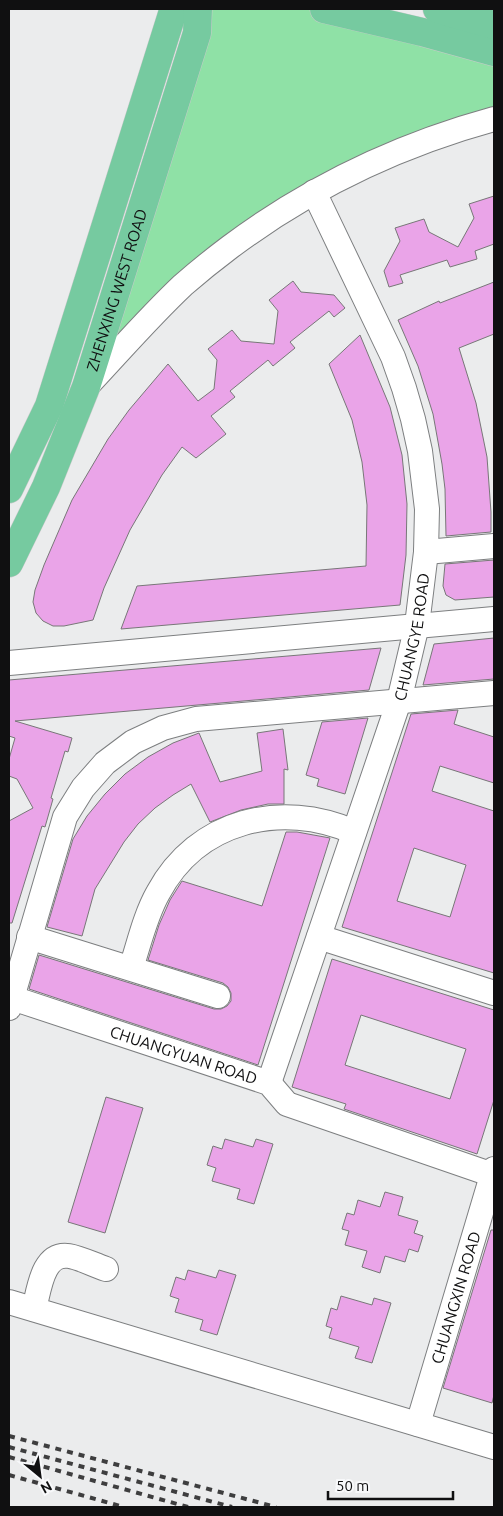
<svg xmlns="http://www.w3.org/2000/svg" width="503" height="1516" font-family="Ubuntu,sans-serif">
	<rect width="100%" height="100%" fill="#ebeced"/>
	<path fill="#8fe1a6" d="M200 9H313L494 56V119L280 213 86 387Z"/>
	<g fill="#eaa4e8" stroke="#787778" fill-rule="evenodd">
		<path d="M494 196V244L475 251 477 259 450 267 447 260 400 275 403 283 389 287 384 271 400 241 395 228 424 219 429 232 458 247 474 218 469 204Z"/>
		<path d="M293 281 301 292 334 295 345 308 334 317 329 311 290 342 295 348 273 366 268 360 230 391 235 397 211 416 226 434 196 458 182 447 162 475 130 530 104 588 93 620 64 626H53L43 621 36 613 33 602 35 590 44 565 72 500 108 439 129 410 168 364 198 401 214 389 217 360 208 349 232 330 241 341 274 344 278 311 269 300Z"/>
		<path d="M494 282V334L459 348 476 403 487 457 491 512V532L446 536 445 489 442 464 433 414 418 366 398 320 439 301 440 303Z"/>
		<path d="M360 335 390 407 402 455 407 504 406 555 400 605 121 629 137 586 366 566 367 505 362 462 352 420 329 364Z"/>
		<path d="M494 560V597L455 600 446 595 443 586 445 564Z"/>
		<path d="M494 638V679L423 685 434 644Z"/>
		<path d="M381 648 369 690 15 721 72 738 68 752 65 751 51 798 53 799 45 827 42 826 12 923H9V821L33 808 17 779 9 776V759L15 738 9 736V680Z"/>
		<path d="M458 710 454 724 494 737V783L440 766 432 791 494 811V973L342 927 411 714ZM414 848 466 865 450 917 397 901Z"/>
		<path d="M368 718 345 794 317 786 319 779 306 775 322 722Z"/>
		<path d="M283 729 288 770 284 769V804H268L241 810 210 822 191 784 173 795 155 808 138 824 124 842 95 889 82 936 47 927 73 839 87 816 105 794 125 774 148 757 173 743 199 733 220 782 262 771 257 733Z"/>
		<path d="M286 832H297L330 838 258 1065 29 989 39 955 214 1009H221L227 1006 231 1001V993L228 987 223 983 148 960 159 925 170 900 182 881 262 906Z"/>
		<path d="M332 959 494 1010V1100L477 1154 344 1109 346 1104 292 1087ZM361 1015 466 1049 450 1099 345 1065Z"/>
		<path d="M106 1097 143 1108 105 1233 68 1222Z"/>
		<path d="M225 1139 253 1147 256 1139 273 1144 254 1204 237 1199 240 1189 212 1181 216 1168 207 1165 213 1146 222 1149Z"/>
		<path d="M385 1192 403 1197 398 1215 418 1221 414 1233 423 1236 418 1252 409 1249 405 1262 385 1256 380 1273 362 1267 367 1251 345 1245 349 1231 342 1229 347 1213 354 1215 358 1200 380 1207Z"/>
		<path d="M491 1230H494V1395L492 1403 443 1388Z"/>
		<path d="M188 1270 216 1278 219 1270 236 1275 217 1335 200 1330 203 1320 175 1312 179 1299 170 1296 176 1277 185 1280Z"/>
		<path d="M341 1296 372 1305 374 1298 391 1303 372 1363 355 1358 359 1347 329 1338 332 1328 326 1326 331 1308 337 1310Z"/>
	</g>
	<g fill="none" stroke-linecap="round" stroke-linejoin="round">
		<defs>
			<g id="minor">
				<path d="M86 387C118 353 149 317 183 285 198 272 214 259 230 247 309 188 399 145 494 119"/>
				<path d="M426 552 494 546"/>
				<path d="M9 663 494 619"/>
				<path d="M29 937 218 996"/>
				<path d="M319 937 494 993"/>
				<path d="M131 968C139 944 145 916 158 893 197 820 281 800 354 832"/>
				<path id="s1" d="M9 997 269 1083 287 1104 493 1175"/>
				<path d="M9 1008 65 817 83 788 105 763 133 742 163 728 196 719 494 693"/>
				<path id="s2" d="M269 1083 399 701 417 625 426 552 427 509 420 451 413 419 404 388 393 357 314 192"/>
				<path d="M9 1302 494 1447"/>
				<path d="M34 1309C39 1291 42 1252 69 1256 81 1258 94 1265 106 1269"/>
				<path id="s3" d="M418 1424 494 1169"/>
			</g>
			<g id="major">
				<path d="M324 9 422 32 494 52"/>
				<path d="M437 9 494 25"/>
				<path d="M9 489 49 406 173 11 175 9"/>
				<path id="s4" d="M9 563 46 487 86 387 197 33 198 9"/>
			</g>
		</defs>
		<use href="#minor" stroke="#7d7f80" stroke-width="26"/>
		<use href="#major" stroke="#cacacb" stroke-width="29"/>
		<use href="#minor" stroke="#fff" stroke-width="24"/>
		<use href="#major" stroke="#76caa0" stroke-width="28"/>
		<g stroke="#3e3e3f" stroke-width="4" stroke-dasharray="6 6" stroke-linecap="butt">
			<path d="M9 1436 276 1507"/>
			<path d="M9 1447 232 1507"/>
			<path d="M9 1457 188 1507"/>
			<path d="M9 1475 124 1507"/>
		</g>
	</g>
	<g text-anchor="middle" stroke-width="4.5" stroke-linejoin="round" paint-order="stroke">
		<g font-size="16" fill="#101011" stroke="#f8f9fb">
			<text dy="6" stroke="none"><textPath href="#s4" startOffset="294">ZHENXING WEST ROAD</textPath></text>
			<text dy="6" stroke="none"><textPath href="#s2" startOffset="469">CHUANGYE ROAD</textPath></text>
			<text dy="6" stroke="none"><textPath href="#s1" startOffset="184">CHUANGYUAN ROAD</textPath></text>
			<text dy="6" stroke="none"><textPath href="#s3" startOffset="132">CHUANGXIN ROAD</textPath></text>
		</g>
	</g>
	<rect width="503" height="1516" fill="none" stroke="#101011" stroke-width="20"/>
	<g transform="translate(40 1476) rotate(151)" stroke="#f8f9fb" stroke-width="4" paint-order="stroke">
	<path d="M0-4L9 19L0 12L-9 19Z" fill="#101011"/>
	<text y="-8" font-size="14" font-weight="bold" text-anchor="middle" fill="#101011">N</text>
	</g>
	<path d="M328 1491v8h125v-8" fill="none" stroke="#101011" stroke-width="2.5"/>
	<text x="336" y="1491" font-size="15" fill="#101011" stroke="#f8f9fb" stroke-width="4" paint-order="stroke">50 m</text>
</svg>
